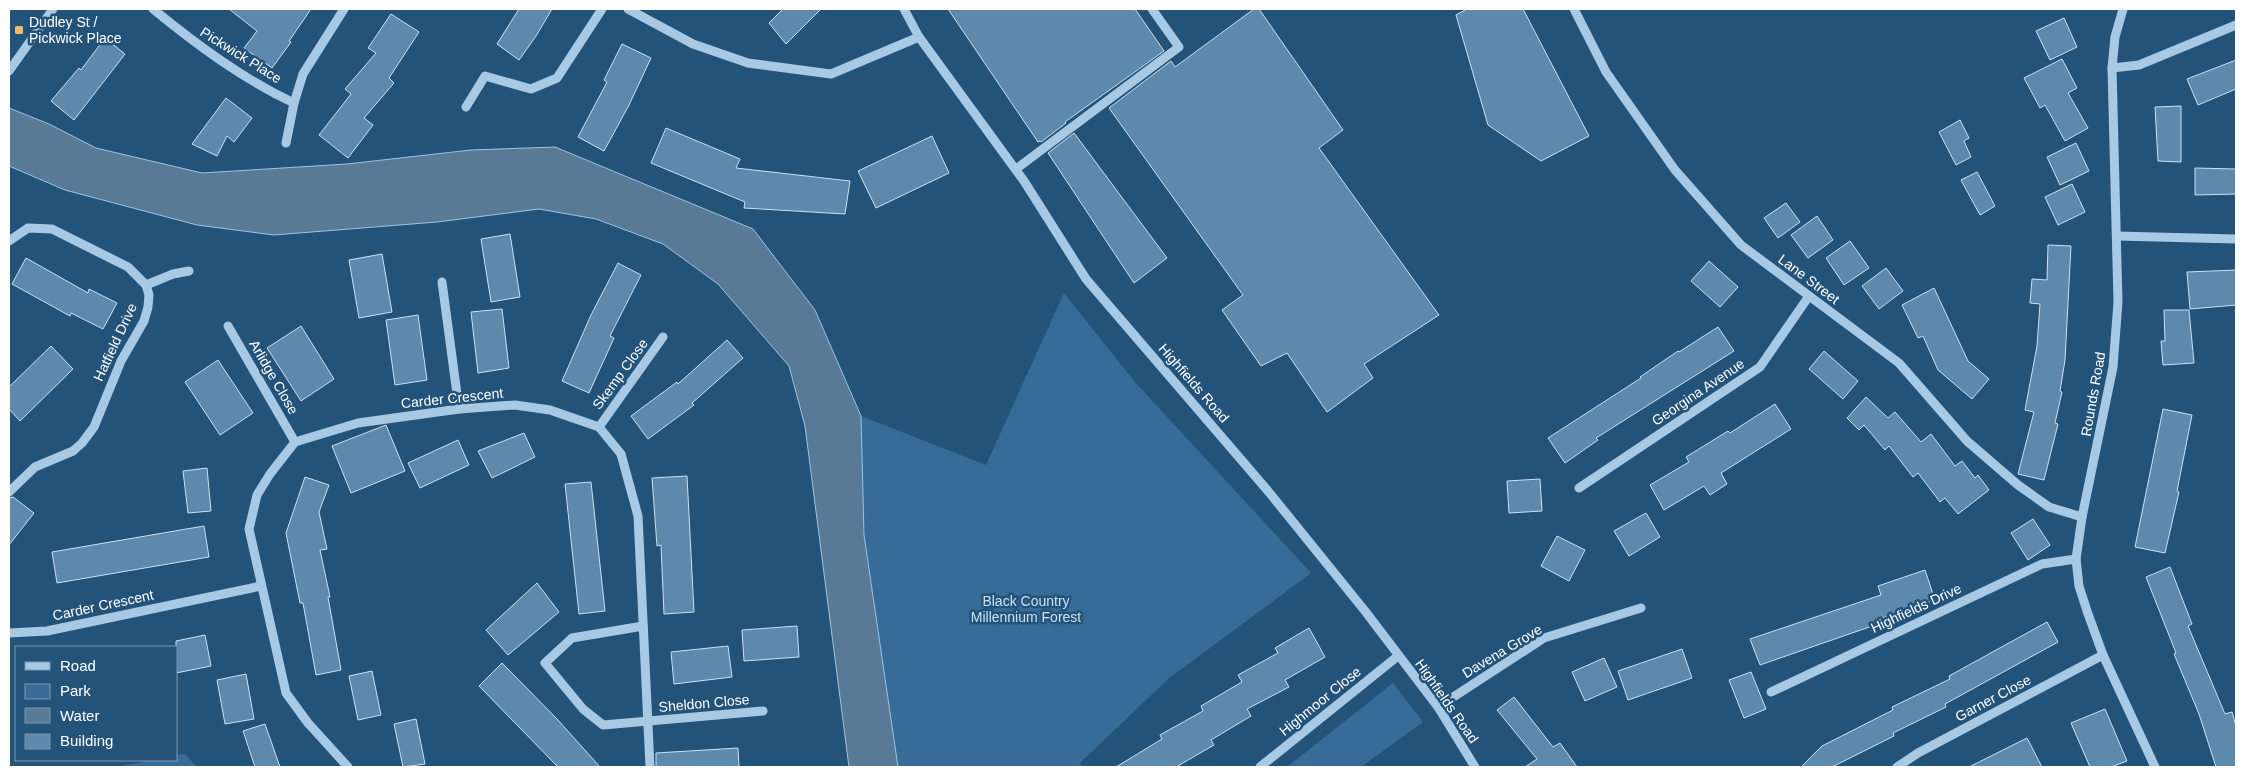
<svg xmlns="http://www.w3.org/2000/svg" width="2245" height="776" font-family="Arial,sans-serif">
	<rect width="100%" height="100%" fill="#24537a"/>
	<g fill="#386c98">
		<path d="M1064 293 1134 381 1311 573 1168 679 1080 763 1082 767H898L864 535 861 416 986 465Z"/>
		<path d="M1393 683 1423 722 1361 767H1287Z"/>
		<path d="M185 754 197 767H115L153 760H176V755Z"/>
	</g>
	<path fill="#587a96" stroke="#9cc5e5" d="M9 108 49 124 96 148 202 173 347 164 471 150 555 147 753 229 815 310 861 416 864 535 898 767H849L805 426 789 366 718 284 663 244 596 219 539 209 437 222 274 235 197 225 65 190 9 166Z"/>
	<g fill="#5d89ac" stroke="#cae1f3">
		<path d="M229 9H311L289 41 291 42 272 68 244 48 257 31Z"/>
		<path d="M519 9H552L536 36 519 60 497 44Z"/>
		<path d="M783 9H821L786 44 769 23Z"/>
		<path d="M948 9H1135L1164 51 1065 122 1066 123 1041 142 1040 141 1038 142Z"/>
		<path d="M1254 9H1259L1343 130 1319 148 1439 315 1364 364 1373 378 1327 412 1287 353 1261 366 1222 310 1243 295 1109 108 1171 61 1175 67Z"/>
		<path d="M1467 9H1523L1589 136 1541 161 1488 125 1456 15Z"/>
		<path d="M391 14 419 32 389 78 394 83 364 118 373 125 348 158 319 135 351 94 345 89 376 53 368 48Z"/>
		<path d="M2064 18 2077 47 2050 60 2036 31Z"/>
		<path d="M105 38 125 54 74 120 51 101 79 68 81 70Z"/>
		<path d="M622 44 651 58 629 105 604 151 578 137 607 82 604 80Z"/>
		<path d="M2062 59 2077 88 2068 93 2088 128 2065 141 2045 105 2040 108 2024 78Z"/>
		<path d="M2236 60V89L2198 105 2187 79Z"/>
		<path d="M226 98 252 118 234 142 227 136 217 156 192 144Z"/>
		<path d="M2181 106V162L2158 161 2155 107Z"/>
		<path d="M1960 120 1969 138 1964 141 1971 157 1956 165 1939 132Z"/>
		<path d="M666 128 740 159 736 168 850 181 845 214 744 208 745 202 651 163Z"/>
		<path d="M1074 133 1167 258 1134 283 1048 153Z"/>
		<path d="M932 136 949 173 876 208 858 171Z"/>
		<path d="M2076 143 2089 171 2060 185 2047 157Z"/>
		<path d="M2195 168 2236 169V194L2195 195Z"/>
		<path d="M1977 172 1995 206 1980 215 1961 180Z"/>
		<path d="M2072 184 2085 212 2058 225 2045 197Z"/>
		<path d="M1786 203 1800 222 1778 238 1764 218Z"/>
		<path d="M1817 216 1833 240 1808 258 1791 235Z"/>
		<path d="M510 234 520 297 491 302 481 239Z"/>
		<path d="M1850 241 1869 268 1844 285 1826 258Z"/>
		<path d="M2048 245 2071 246 2065 360 2060 391 2062 392 2055 423 2058 424 2044 480 2018 474 2034 412 2025 410 2037 346 2040 304 2030 303 2032 279 2047 280Z"/>
		<path d="M382 254 392 312 359 318 349 260Z"/>
		<path d="M26 258 88 293 89 289 117 303 103 329 71 313 70 316 12 284Z"/>
		<path d="M1709 261 1738 287 1720 307 1691 281Z"/>
		<path d="M618 263 641 275 610 336 614 338 589 393 562 381 591 315Z"/>
		<path d="M1886 268 1903 291 1879 309 1862 286Z"/>
		<path d="M2236 270V305L2190 309 2187 272Z"/>
		<path d="M1934 288 1968 361 1989 379 1972 399 1938 370 1923 336 1918 338 1902 305Z"/>
		<path d="M502 309 509 368 478 373 471 312Z"/>
		<path d="M2164 310H2189L2194 363 2163 365 2161 341H2165Z"/>
		<path d="M418 315 427 380 395 385 386 320Z"/>
		<path d="M301 326 334 379 301 401 267 348Z"/>
		<path d="M1718 327 1734 351 1596 438 1598 440 1565 463 1548 438 1641 378 1640 377 1678 351 1679 352Z"/>
		<path d="M727 340 743 358 692 403 694 405 648 439 631 416 677 382 678 384Z"/>
		<path d="M51 346 73 369 20 421 9 409V387Z"/>
		<path d="M1824 351 1858 381 1843 399 1809 369Z"/>
		<path d="M218 360 253 413 220 435 185 382Z"/>
		<path d="M1866 397 1888 418 1895 412 1921 442 1931 434 1955 466 1962 461 1975 478 1978 475 1989 490 1958 514 1945 498 1940 502 1918 473 1913 477 1889 446 1885 450 1864 425 1859 430 1847 418Z"/>
		<path d="M1775 404 1791 429 1721 473 1727 484 1710 495 1704 486 1664 510 1650 485 1689 462 1686 457 1728 431 1730 433Z"/>
		<path d="M2163 409 2192 415 2177 491 2179 492 2165 553 2135 547Z"/>
		<path d="M386 425 405 471 351 493 332 446Z"/>
		<path d="M524 433 535 457 492 478 478 451Z"/>
		<path d="M458 440 469 465 420 488 408 463Z"/>
		<path d="M207 468 211 511 188 513 183 471Z"/>
		<path d="M687 476 694 612 664 614 661 545 657 546 652 478Z"/>
		<path d="M305 477 329 485 319 512 327 549 320 550 330 597H328L341 670 316 675 303 603H300L286 533Z"/>
		<path d="M1540 479 1542 511 1509 513 1507 481Z"/>
		<path d="M591 482 605 611 579 614 565 484Z"/>
		<path d="M13 497 34 513 9 545V498Z"/>
		<path d="M1646 513 1660 537 1629 556 1614 531Z"/>
		<path d="M2033 519 2050 545 2028 560 2011 533Z"/>
		<path d="M204 526 209 557 57 583 52 552Z"/>
		<path d="M1557 536 1585 550 1569 581 1541 566Z"/>
		<path d="M2170 567 2192 624 2188 626 2225 714 2232 712 2236 726V767H2216L2199 714 2174 654 2176 653 2146 577Z"/>
		<path d="M1925 570 1935 600 1877 620 1878 624 1760 665 1750 639 1881 595 1878 586Z"/>
		<path d="M537 583 559 612 508 655 486 630Z"/>
		<path d="M2047 622 2058 642 1945 704 1946 707 1893 733 1894 736 1832 767H1801L1822 746 1893 710 1892 707 1950 679 1949 676Z"/>
		<path d="M797 626 799 657 744 661 742 630Z"/>
		<path d="M1309 628 1325 657 1285 680 1289 687 1247 709 1251 716 1211 740 1214 745 1176 767H1116L1162 739 1160 735 1203 711 1201 706 1242 682 1238 675 1278 653 1275 648Z"/>
		<path d="M205 635 211 666 176 673V641Z"/>
		<path d="M728 646 732 677 674 684 671 652Z"/>
		<path d="M1682 649 1692 678 1628 700 1618 671Z"/>
		<path d="M1604 658 1617 687 1585 701 1572 672Z"/>
		<path d="M502 663 557 719 600 767H558L479 686Z"/>
		<path d="M372 671 381 715 358 720 349 676Z"/>
		<path d="M1751 672 1766 709 1744 718 1729 680Z"/>
		<path d="M246 674 254 719 225 724 217 680Z"/>
		<path d="M1514 697 1553 747 1560 743 1577 767H1525L1537 759 1497 710Z"/>
		<path d="M2105 709 2127 761 2111 767H2090L2071 723Z"/>
		<path d="M416 719 425 764 403 767 394 724Z"/>
		<path d="M265 724 280 767H255L243 731Z"/>
		<path d="M2027 738 2042 767H1969Z"/>
		<path d="M738 748 739 767H656V753Z"/>
	</g>
	<g fill="none" stroke-linecap="round" stroke-linejoin="round">
		<g stroke="#a7c9e4" stroke-width="9">
			<path d="M153 9C197 45 243 79 294 103"/>
			<path d="M628 9 693 44 748 63 831 74 919 37"/>
			<path d="M904 9 919 37 1024 181 1086 279 1268 491 1365 611 1438 707 1475 767"/>
			<path d="M1574 9 1606 72 1675 170 1741 245 1899 363 1967 441 2018 485 2049 507 2082 517"/>
			<path d="M2123 9 2115 37 2112 68 2118 302 2113 367 2082 517 2076 559 2079 586 2087 611 2103 655 2155 767"/>
			<path d="M2112 68 2139 65 2236 25"/>
			<path d="M9 71 53 9"/>
			<path d="M466 107 485 76 531 89 557 78 602 9"/>
			<path d="M286 143 294 103 303 74 344 9"/>
			<path d="M1016 169 1179 47 1152 9"/>
			<path d="M2117 236 2236 239"/>
			<path d="M9 241 28 228 52 229 128 267 146 285 149 295 148 307 144 321 121 361 94 427 82 443 73 451 35 467 9 492"/>
			<path d="M442 282 459 409"/>
			<path d="M146 285 173 274 189 271"/>
			<path d="M228 326 295 442"/>
			<path d="M599 427 663 337"/>
			<path d="M1579 488 1760 367 1809 296"/>
			<path d="M643 626 572 638 545 663 583 709 603 725 763 711"/>
			<path d="M9 633 47 631 261 586"/>
			<path d="M1771 692 2042 564 2076 559"/>
			<path d="M1438 707 1544 638 1641 608"/>
			<path d="M348 767 308 723 286 693 249 529 257 495 270 474 295 442 358 423 459 409 515 405 550 410 599 427 621 454 638 516 650 767"/>
			<path d="M1260 767 1398 656"/>
			<path d="M1897 767 1918 753 2103 655"/>
		</g>
	</g>
	<rect fill="#eebb6b" stroke="#24537a" stroke-width="2" x="14" y="25" width="10" height="10" rx="2.5"/>
	<g text-anchor="middle" stroke-width="5" stroke-linejoin="round" paint-order="stroke">
		<g font-size="14" fill="#fff" stroke="#24537a" text-anchor="start">
			<text x="29" y="27">Dudley St /<tspan x="29" dy="16">Pickwick Place</tspan></text>
		</g>
		<g font-size="14" fill="#fff" stroke="#24537a">
			<text transform="translate(241 55) rotate(32)" y="5">Pickwick Place</text>
			<text transform="translate(1809 279) rotate(37)" y="5">Lane Street</text>
			<text transform="translate(115 342) rotate(-65)" y="5">Hatfield Drive</text>
			<text transform="translate(620 374) rotate(-54)" y="5">Skemp Close</text>
			<text transform="translate(274 377) rotate(60)" y="5">Arlidge Close</text>
			<text transform="translate(1194 383) rotate(49)" y="5">Highfields Road</text>
			<text transform="translate(1698 392) rotate(-34)" y="5">Georgina Avenue</text>
			<text transform="translate(2093 394) rotate(-80)" y="5">Rounds Road</text>
			<text transform="translate(452 398) rotate(-6)" y="5">Carder Crescent</text>
			<text transform="translate(103 605) rotate(-12)" y="5">Carder Crescent</text>
			<text transform="translate(1916 608) rotate(-25)" y="5">Highfields Drive</text>
			<text transform="translate(1502 651) rotate(-31)" y="5">Davena Grove</text>
			<text transform="translate(1993 698) rotate(-28)" y="5">Garner Close</text>
			<text transform="translate(1320 701) rotate(-39)" y="5">Highmoor Close</text>
			<text transform="translate(1447 701) rotate(55)" y="5">Highfields Road</text>
			<text transform="translate(704 703) rotate(-5)" y="5">Sheldon Close</text>
		</g>
		<g font-size="14" fill="#cae1f3" stroke="#24537a">
			<text x="1026" y="606">Black Country<tspan x="1026" dy="16">Millennium Forest</tspan></text>
		</g>
	</g>
	<rect width="2245" height="776" fill="none" stroke="#ffffff" stroke-width="20"/>
	<rect x="15" y="646" width="162" height="115" fill="#24537a" stroke="#7c98af"/>
	<rect x="25" y="662" width="25" height="8" fill="#a7c9e4" stroke="#7c98af"/>
	<text x="60" y="671" font-size="15" fill="#ffffff">Road</text>
	<rect x="25" y="684" width="25" height="15" fill="#386c98" stroke="#7c98af"/>
	<text x="60" y="696" font-size="15" fill="#ffffff">Park</text>
	<rect x="25" y="708" width="25" height="15" fill="#587a96" stroke="#7c98af"/>
	<text x="60" y="721" font-size="15" fill="#ffffff">Water</text>
	<rect x="25" y="734" width="25" height="15" fill="#5d89ac" stroke="#7c98af"/>
	<text x="60" y="746" font-size="15" fill="#ffffff">Building</text>
</svg>
